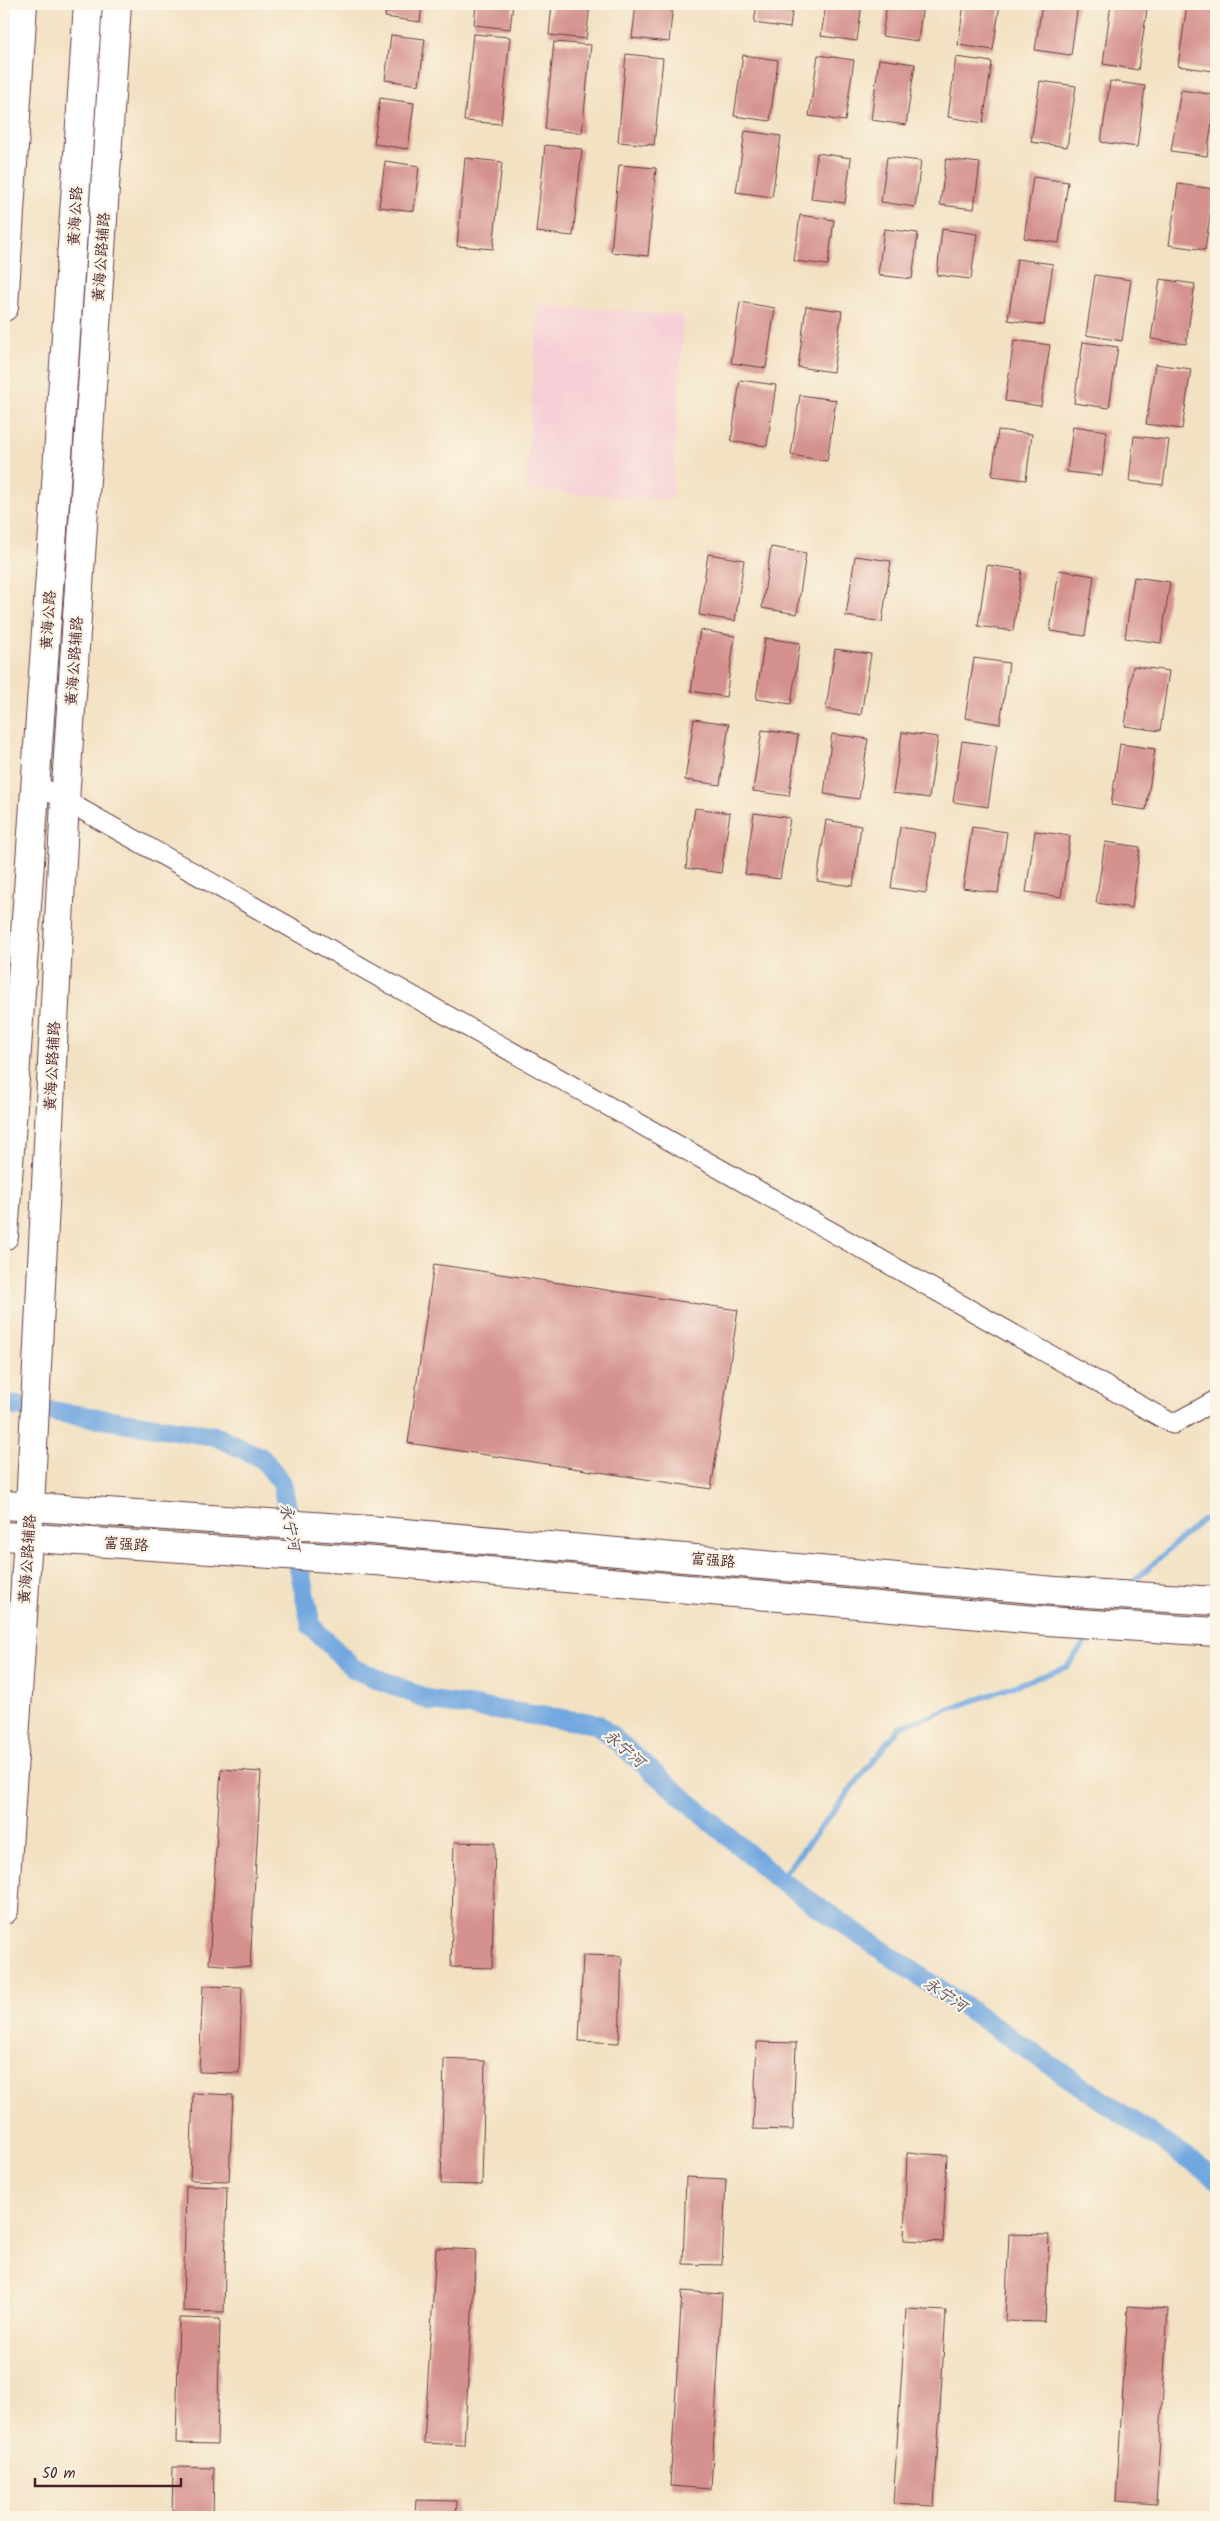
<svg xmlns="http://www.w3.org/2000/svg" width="1220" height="2521" font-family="Kalam,'LXGW WenKai TC',sans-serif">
	<rect width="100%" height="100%" fill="#fcf5e5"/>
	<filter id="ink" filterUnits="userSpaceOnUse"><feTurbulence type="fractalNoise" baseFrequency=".02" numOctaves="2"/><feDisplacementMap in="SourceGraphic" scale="10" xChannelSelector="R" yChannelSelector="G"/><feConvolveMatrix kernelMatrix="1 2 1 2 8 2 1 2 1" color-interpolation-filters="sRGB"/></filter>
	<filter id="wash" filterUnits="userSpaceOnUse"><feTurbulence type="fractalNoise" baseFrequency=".0096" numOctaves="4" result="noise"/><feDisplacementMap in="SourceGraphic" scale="20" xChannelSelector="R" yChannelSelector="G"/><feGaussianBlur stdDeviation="1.12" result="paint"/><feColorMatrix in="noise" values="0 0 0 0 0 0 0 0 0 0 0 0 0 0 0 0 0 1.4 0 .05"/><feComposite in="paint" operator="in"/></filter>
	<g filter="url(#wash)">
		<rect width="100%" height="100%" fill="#f2e1c2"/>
		<path fill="#f6cfd6" d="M538 305 684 315 672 500 526 490Z"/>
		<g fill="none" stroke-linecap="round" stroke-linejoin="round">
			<g stroke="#72a8e0" stroke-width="5.5">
				<path d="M1126 1588 1202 1520 1216 1519"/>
				<path d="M779 1880 900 1727 1067 1667 1092 1633"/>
			</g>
			<path stroke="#72a8e0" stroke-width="20" d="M4 1404 215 1436 262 1458 282 1483 311 1626 354 1669 432 1701 597 1724 779 1880 1216 2178"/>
		</g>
		<g id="blocks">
			<g fill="#d4918e">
				<path d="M387 4H422L420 22 385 17Z"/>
				<path d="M476 4H513L510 29 474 25Z"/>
				<path d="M552 4H590L586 39 549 35Z"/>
				<path d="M636 4H673L669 42 632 38Z"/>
				<path d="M757 4H793L790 28 754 23Z"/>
				<path d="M826 4H862L857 41 821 36Z"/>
				<path d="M887 4H923L918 41 882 36Z"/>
				<path d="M964 4H1000L993 50 958 45Z"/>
				<path d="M1042 4H1078L1071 55 1035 50Z"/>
				<path d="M1111 4 1147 9 1138 70 1103 64Z"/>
				<path d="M1187 5 1216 9V50L1213 71 1178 66Z"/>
				<path d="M473 34 510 37 501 124 464 121Z"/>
				<path d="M391 35 425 39 419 85 385 80Z"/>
				<path d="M554 42 591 45 582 133 545 129Z"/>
				<path d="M626 54 663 58 654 145 618 142Z"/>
				<path d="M743 55 778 60 770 121 734 116Z"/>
				<path d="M818 55 854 60 845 121 809 116Z"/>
				<path d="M956 57 992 62 983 123 948 117Z"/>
				<path d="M879 59 915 64 906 125 871 120Z"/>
				<path d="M1040 81 1076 86 1067 147 1031 142Z"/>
				<path d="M1110 81 1145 86 1137 147 1101 142Z"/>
				<path d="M1181 90 1216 95 1207 156 1171 151Z"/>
				<path d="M380 98 414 103 408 149 374 144Z"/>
				<path d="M745 131 781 136 772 197 736 192Z"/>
				<path d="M545 145 582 149 573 236 536 232Z"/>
				<path d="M817 153 851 158 845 203 811 199Z"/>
				<path d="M887 157 921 161 915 207 881 202Z"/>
				<path d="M465 158 502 162 493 249 457 246Z"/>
				<path d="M946 159 980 163 974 209 940 205Z"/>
				<path d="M385 161 419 166 414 211 379 207Z"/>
				<path d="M619 165 656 168 648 256 611 252Z"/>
				<path d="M1033 177 1068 182 1059 243 1024 238Z"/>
				<path d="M1178 184 1214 189 1205 250 1169 245Z"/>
				<path d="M800 215 834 220 828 265 794 261Z"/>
				<path d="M884 229 918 233 912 279 878 275Z"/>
				<path d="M942 229 977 234 971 279 937 275Z"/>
				<path d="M1017 259 1053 264 1044 325 1008 320Z"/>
				<path d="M1095 275 1131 280 1122 341 1086 335Z"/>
				<path d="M1160 279 1195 284 1186 344 1151 339Z"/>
				<path d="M740 302 775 308 766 368 731 363Z"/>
				<path d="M806 306 842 311 833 372 798 367Z"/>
				<path d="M1014 340 1050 345 1041 406 1005 401Z"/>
				<path d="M1083 342 1118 347 1109 408 1074 403Z"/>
				<path d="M1155 364 1191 369 1182 429 1146 424Z"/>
				<path d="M740 380 776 385 767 446 731 441Z"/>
				<path d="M800 395 836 400 827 461 791 455Z"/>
				<path d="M1073 426 1107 431 1102 476 1067 472Z"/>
				<path d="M998 430 1032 434 1026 480 992 476Z"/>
				<path d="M1134 436 1169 440 1163 485 1129 481Z"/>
				<path d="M771 547 806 553 797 614 762 608Z"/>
				<path d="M708 554 744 560 735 621 699 615Z"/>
				<path d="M855 556 891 561 882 622 846 616Z"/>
				<path d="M987 565 1022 570 1013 631 978 626Z"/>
				<path d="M1059 570 1094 576 1085 636 1050 631Z"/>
				<path d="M1134 577 1170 582 1161 643 1125 638Z"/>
				<path d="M700 630 735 636 726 697 691 691Z"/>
				<path d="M765 638 800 643 791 704 756 699Z"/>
				<path d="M835 649 871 654 861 715 826 709Z"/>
				<path d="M974 658 1009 663 1000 724 965 718Z"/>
				<path d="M1133 666 1169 671 1160 731 1125 726Z"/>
				<path d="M694 719 729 724 720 785 685 780Z"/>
				<path d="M762 730 798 735 789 796 753 791Z"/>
				<path d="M902 732 938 737 929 798 893 793Z"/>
				<path d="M832 734 868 739 859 799 824 794Z"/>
				<path d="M962 741 997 746 988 807 953 802Z"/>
				<path d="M1120 744 1155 749 1146 810 1111 805Z"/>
				<path d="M695 808 730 813 721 873 686 868Z"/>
				<path d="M754 813 790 818 780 879 745 874Z"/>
				<path d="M826 820 861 826 853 886 817 881Z"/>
				<path d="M900 827 936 833 926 893 891 888Z"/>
				<path d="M972 827 1007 832 998 893 963 888Z"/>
				<path d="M1035 831 1070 836 1061 897 1026 892Z"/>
				<path d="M1105 842 1140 847 1132 908 1096 903Z"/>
				<path d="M434 1264 738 1310 711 1489 408 1443Z"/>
				<path d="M221 1769 261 1772 250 1967 209 1964Z"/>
				<path d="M454 1842 495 1843 492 1968 451 1967Z"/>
				<path d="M583 1955 622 1956 619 2043 579 2041Z"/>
				<path d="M203 1986 242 1987 239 2073 199 2072Z"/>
				<path d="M757 2042 796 2043 793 2130 753 2129Z"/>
				<path d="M444 2059 485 2061 482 2185 441 2184Z"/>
				<path d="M193 2093 233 2095 229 2181 190 2180Z"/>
				<path d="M907 2153 947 2155 943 2242 904 2240Z"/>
				<path d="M686 2177 726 2179 722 2265 683 2264Z"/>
				<path d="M186 2186 227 2187 224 2312 183 2311Z"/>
				<path d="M1009 2234 1049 2235 1045 2322 1005 2321Z"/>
				<path d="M436 2248 476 2250 464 2445 424 2443Z"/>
				<path d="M682 2291 722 2294 711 2489 670 2486Z"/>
				<path d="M1128 2306 1168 2309 1156 2504 1116 2501Z"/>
				<path d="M906 2309 946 2311 934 2506 893 2504Z"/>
				<path d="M179 2318 220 2319 217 2444 176 2443Z"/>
				<path d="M173 2467 214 2468 213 2517H172Z"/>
				<path d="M416 2500 457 2501 456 2517H415Z"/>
			</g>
		</g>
	</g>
	<g filter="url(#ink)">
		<use href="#blocks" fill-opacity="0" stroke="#633c42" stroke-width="1"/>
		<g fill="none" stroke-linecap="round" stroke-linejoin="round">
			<defs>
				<path id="street" d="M36 784 1173 1424 1216 1400"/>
				<g id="secondary">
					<path d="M4 1505 371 1530 1055 1591 1216 1601"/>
					<path d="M4 1536 375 1561 1047 1621 1216 1632"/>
					<path d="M4 1910 30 1507 65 801 117 4"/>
				</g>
				<g id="primary">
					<path d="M4 307 23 4"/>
					<path d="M4 1236C31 825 63 415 88 4"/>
				</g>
			</defs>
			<use href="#street" stroke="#633c42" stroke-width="21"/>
			<use href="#secondary" stroke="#633c42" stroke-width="30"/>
			<use href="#primary" stroke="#633c42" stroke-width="30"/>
			<use href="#street" stroke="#fff" stroke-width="19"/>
			<use href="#secondary" stroke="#fff" stroke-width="28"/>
			<use href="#primary" stroke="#fff" stroke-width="28"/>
		</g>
	</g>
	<g text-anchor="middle" stroke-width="4.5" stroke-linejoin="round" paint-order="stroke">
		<g font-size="15" fill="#4a1f2b" stroke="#fcf5e5">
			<text transform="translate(75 216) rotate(-87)" y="5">黄海公路</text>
			<text transform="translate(101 257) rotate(-86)" y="5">黄海公路辅路</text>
			<text transform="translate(48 620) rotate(-86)" y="5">黄海公路</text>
			<text transform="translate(74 661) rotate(-86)" y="5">黄海公路辅路</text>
			<text transform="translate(52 1066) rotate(-87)" y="5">黄海公路辅路</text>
			<text transform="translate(126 1544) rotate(4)" y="5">富强路</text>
			<text transform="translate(27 1559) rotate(-86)" y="5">黄海公路辅路</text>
			<text transform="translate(713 1560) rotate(5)" y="5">富强路</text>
		</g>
		<g font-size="16" font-style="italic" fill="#584f6a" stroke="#fcf5e5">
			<text transform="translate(291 1527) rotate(79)" y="6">永宁河</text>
			<text transform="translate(625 1748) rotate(41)" y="6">永宁河</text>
			<text transform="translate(946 1994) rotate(34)" y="6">永宁河</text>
		</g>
	</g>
	<rect width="1220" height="2521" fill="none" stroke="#fcf5e5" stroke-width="20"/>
	<path d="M35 2478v8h146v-8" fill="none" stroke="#4a1f2b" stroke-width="2.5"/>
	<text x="42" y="2478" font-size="15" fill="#4a1f2b" stroke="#fcf5e5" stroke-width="4" paint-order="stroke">50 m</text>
</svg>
